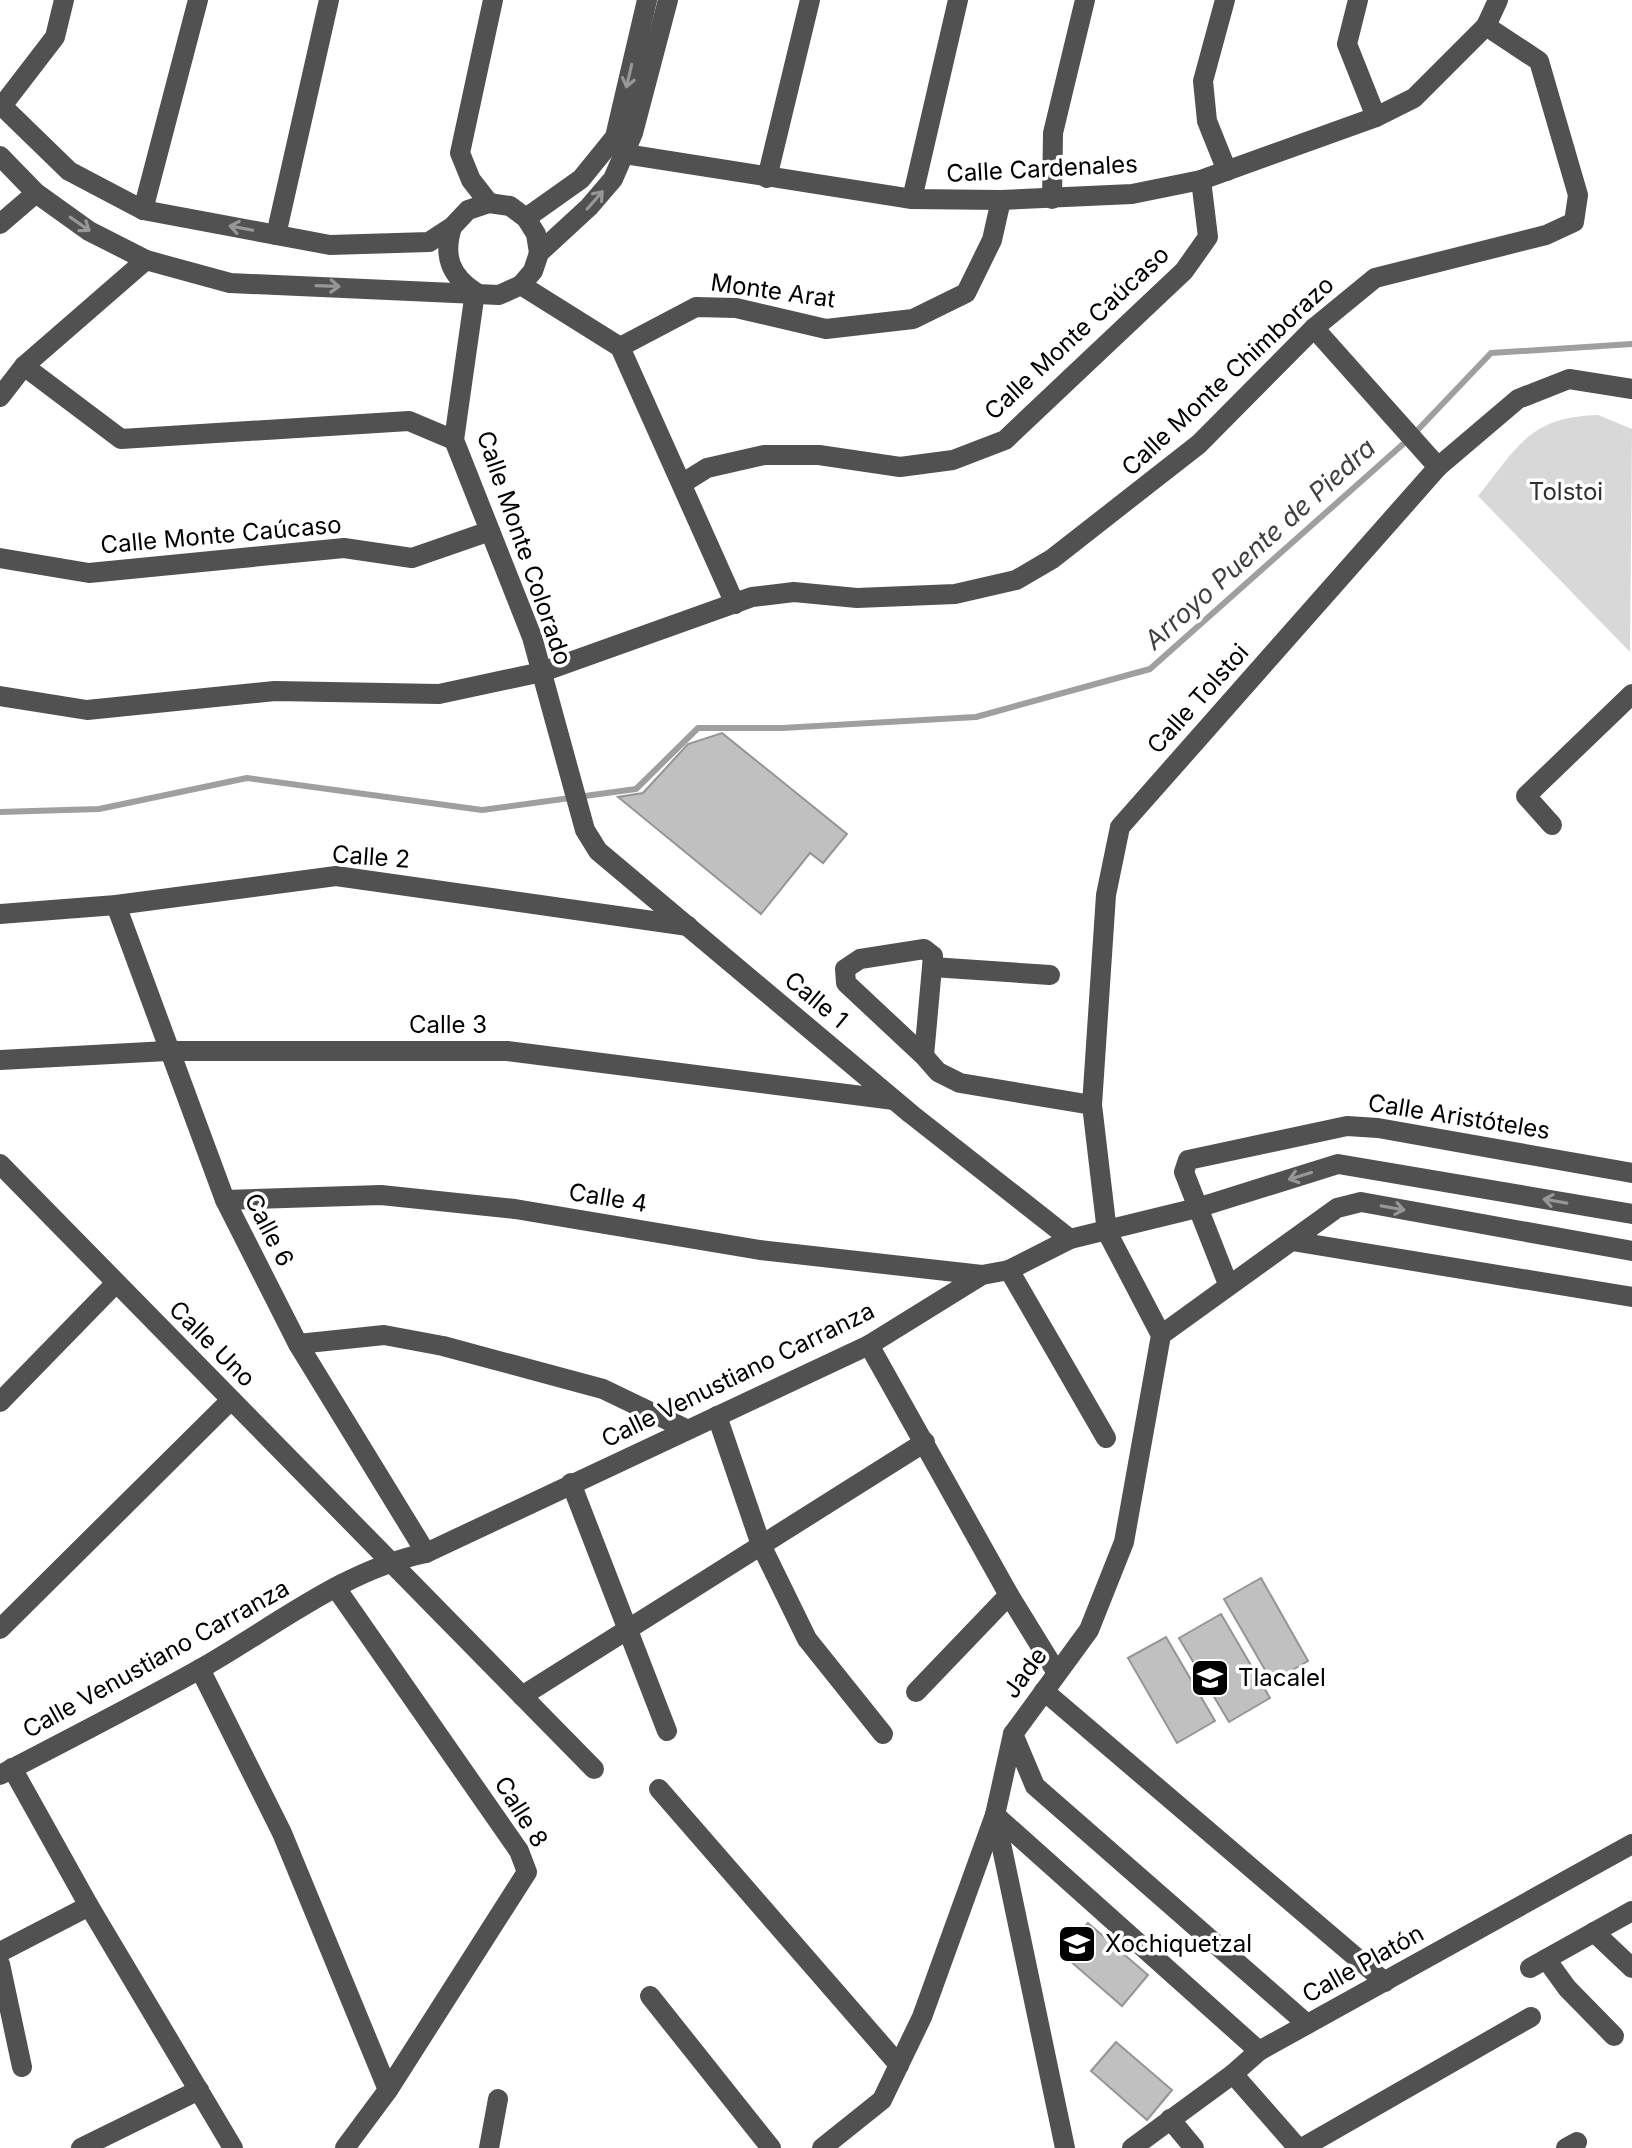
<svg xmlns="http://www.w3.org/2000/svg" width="1632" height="2148" font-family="Inter,sans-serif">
	<rect width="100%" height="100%" fill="#fff"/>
	<path fill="#d8d8d8" d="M1598 415 1632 429 1630 652 1478 496C1518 447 1529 417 1598 415Z"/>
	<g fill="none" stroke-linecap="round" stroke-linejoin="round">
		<path stroke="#9f9f9f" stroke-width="6" d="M0 812 99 809 247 778 482 810 636 789 698 728H782L976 717 1150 669 1411 437 1491 353 1632 344"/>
	</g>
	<g fill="#c0c0c0" stroke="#959595" stroke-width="2">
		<path d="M722 733 847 834 823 863 810 853 761 914 618 797 643 793 688 744Z"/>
		<path d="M1261 1578 1308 1661 1272 1682 1224 1599Z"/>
		<path d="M1221 1614 1270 1698 1229 1722 1179 1638Z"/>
		<path d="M1166 1637 1215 1721 1177 1743 1128 1658Z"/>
		<path d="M1088 1923 1148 1975 1122 2006 1061 1953Z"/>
		<path d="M1116 2042 1172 2090 1147 2120 1091 2071Z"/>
	</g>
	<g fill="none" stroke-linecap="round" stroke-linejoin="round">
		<g stroke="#515151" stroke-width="20">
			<path d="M1225 0 1203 81 1207 121 1227 171"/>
			<path d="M1358 0 1347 44 1376 117"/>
			<path d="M0 104 69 171 143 210 330 245 429 242 452 227 468 210 489 203 510 206 526 218 536 234 539 253"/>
			<path d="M2 106 55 37 64 0"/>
			<path d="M625 154 912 199 1001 200 1132 194 1201 180 1376 117 1414 98 1486 26 1498 0"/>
			<path d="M0 156 36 193 89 231 146 260 230 283 499 295 521 285 533 271 539 253 589 207 613 179 633 133 668 0"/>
			<path d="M767 178 810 0"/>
			<path d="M912 199 958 0"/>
			<path d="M1052 199 1053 133 1085 0"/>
			<path d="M489 203 471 180 460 153 493 0"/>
			<path d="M143 210 198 0"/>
			<path d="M526 218 581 179 615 137 647 0"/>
			<path d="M0 224 36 193"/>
			<path d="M452 227C443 256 450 275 475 292"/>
			<path d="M276 235 329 0"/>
			<path d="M521 285 620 347 735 604"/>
			<path d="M475 292 454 440 532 637 585 830 598 851 911 1114 1070 1239"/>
			<path d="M1314 328 1438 467"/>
			<path d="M620 347 696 307 736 308 826 329 913 319 966 293 992 240 1001 200"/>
			<path d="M24 366 121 439 409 421 454 440"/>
			<path d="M0 397 24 366 146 260"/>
			<path d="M683 483 707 468 764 455H819L900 467 953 460 1005 440 1184 271 1208 237 1201 180"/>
			<path d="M0 558 89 573 344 548 412 558 490 531"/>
			<path d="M0 696 87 710 275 691 439 694 542 672 752 597 794 592 857 598 955 594 1016 580 1052 559 1199 444 1314 328 1375 278 1546 235 1574 222 1578 195 1539 61 1486 26"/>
			<path d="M1552 825 1526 796 1632 694"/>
			<path d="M116 905 225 1200 298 1344 426 1553"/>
			<path d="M0 914 116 905 336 876 688 926"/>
			<path d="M932 967 1050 975"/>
			<path d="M924 1056 846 983 845 969 860 959 924 949 933 956 924 1056 938 1072 960 1083 1092 1105"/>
			<path d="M0 1060 167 1051H507L894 1100"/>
			<path d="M0 1164 594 1769"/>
			<path d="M225 1200 381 1195 515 1209 760 1250 982 1275"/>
			<path d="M1292 1241 1632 1297"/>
			<path d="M1009 1270 1106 1438"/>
			<path d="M1228 1284 1184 1172 1188 1160 1347 1126 1378 1128 1632 1173"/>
			<path d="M1161 1335 1337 1208 1361 1202 1632 1251"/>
			<path d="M298 1344 384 1335 443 1346 603 1389 686 1429"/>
			<path d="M869 1345 1009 1595 1057 1673"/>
			<path d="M0 1402 115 1284"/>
			<path d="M717 1416 761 1545 807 1639 883 1734"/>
			<path d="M571 1483 667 1731"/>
			<path d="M336 1588 519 1851 527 1872 388 2090 345 2148"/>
			<path d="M0 1629 231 1400"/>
			<path d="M200 1669 282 1833 388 2090"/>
			<path d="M1044 1691 1385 1982"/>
			<path d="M916 1692 1009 1595"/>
			<path d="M522 1696 925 1442"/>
			<path d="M1013 1734 1035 1786 1307 2024"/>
			<path d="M12 1768 89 1906 233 2148"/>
			<path d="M0 1775C67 1740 134 1706 200 1669 273 1628 343 1570 426 1553L869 1345 982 1275 1009 1270 1070 1239 1197 1208 1338 1164 1632 1214"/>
			<path d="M659 1789 899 2065"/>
			<path d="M995 1815 1259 2051"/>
			<path d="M995 1815 1065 2148"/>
			<path d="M1594 1932 1632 1968"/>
			<path d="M0 1952 89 1906"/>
			<path d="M1546 1959 1567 1988 1614 2036"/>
			<path d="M0 1964 22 2067"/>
			<path d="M1530 1968 1632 1911"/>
			<path d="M650 1996 771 2148"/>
			<path d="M1233 2074 1298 2148"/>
			<path d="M1170 2119 1194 2148"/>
			<path d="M81 2148 199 2090"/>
			<path d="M489 2148 498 2099"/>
			<path d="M822 2148 882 2100 922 2017 995 1815 1013 1734 1089 1630 1124 1542 1161 1335 1107 1232 1092 1105 1106 895 1120 827 1438 467 1518 399 1569 379 1632 389"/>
			<path d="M1132 2148 1233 2074 1259 2051 1632 1844"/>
			<path d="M1302 2148 1531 2017"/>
			<path d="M1566 2148 1577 2142"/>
		</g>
	</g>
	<defs><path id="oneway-shaft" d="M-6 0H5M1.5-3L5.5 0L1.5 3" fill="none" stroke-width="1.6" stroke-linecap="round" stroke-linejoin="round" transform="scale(2)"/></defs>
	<g stroke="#979797">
		<use href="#oneway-shaft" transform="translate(629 76) rotate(103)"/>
		<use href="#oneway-shaft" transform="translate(595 200) rotate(-49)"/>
		<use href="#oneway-shaft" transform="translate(80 224) rotate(35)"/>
		<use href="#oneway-shaft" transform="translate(241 228) rotate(-169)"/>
		<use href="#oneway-shaft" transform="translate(328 286) rotate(2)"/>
		<use href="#oneway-shaft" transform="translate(1300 1176) rotate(163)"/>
		<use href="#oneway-shaft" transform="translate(1555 1201) rotate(-170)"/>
		<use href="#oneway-shaft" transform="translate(1393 1208) rotate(10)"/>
	</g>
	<defs>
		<symbol id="school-square" viewBox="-11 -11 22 22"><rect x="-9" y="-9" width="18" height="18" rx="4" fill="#000" stroke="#fff"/><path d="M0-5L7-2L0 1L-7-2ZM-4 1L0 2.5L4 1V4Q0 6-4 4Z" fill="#fff"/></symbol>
	</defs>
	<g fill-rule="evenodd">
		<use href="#school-square" x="1188" y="1656" width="44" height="44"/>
		<use href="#school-square" x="1055" y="1922" width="44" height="44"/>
	</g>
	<g text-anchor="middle" stroke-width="7" stroke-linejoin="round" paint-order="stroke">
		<g font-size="24" fill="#000" stroke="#fff">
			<text transform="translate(1042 169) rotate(-3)" y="8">Calle Cardenales</text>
			<text transform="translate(773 291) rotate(8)" y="8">Monte Arat</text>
			<text transform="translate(1077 333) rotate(-43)" y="8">Calle Monte Caúcaso</text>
			<text transform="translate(1228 376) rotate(-43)" y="8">Calle Monte Chimborazo</text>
			<text transform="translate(221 535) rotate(-5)" y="8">Calle Monte Caúcaso</text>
			<text transform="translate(524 548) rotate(71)" y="8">Calle Monte Colorado</text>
			<text transform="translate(1198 699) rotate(-48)" y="8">Calle Tolstoi</text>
			<text transform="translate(371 857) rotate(4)" y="8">Calle 2</text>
			<text transform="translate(816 1000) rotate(40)" y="8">Calle 1</text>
			<text x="448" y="1033">Calle 3</text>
			<text transform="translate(1459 1117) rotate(9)" y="8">Calle Aristóteles</text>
			<text transform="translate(608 1198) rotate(9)" y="8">Calle 4</text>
			<text transform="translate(269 1230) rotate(63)" y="8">Calle 6</text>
			<text transform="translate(212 1344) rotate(45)" y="8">Calle Uno</text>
			<text transform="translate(738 1375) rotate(-26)" y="8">Calle Venustiano Carranza</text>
			<text transform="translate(156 1659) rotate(-29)" y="8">Calle Venustiano Carranza</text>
			<text transform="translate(1025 1673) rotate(-54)" y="8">Jade</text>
			<text transform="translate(521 1812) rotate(58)" y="8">Calle 8</text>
			<text transform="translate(1363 1964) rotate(-29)" y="8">Calle Platón</text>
		</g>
		<g font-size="24" fill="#2f2f2f" stroke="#fff">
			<text x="1566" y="500">Tolstoi</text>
		</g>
		<g font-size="24" fill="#000" stroke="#fff" text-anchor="start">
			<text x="1238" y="1686">Tlacalel</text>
			<text x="1105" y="1952">Xochiquetzal</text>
		</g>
		<g font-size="26" font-style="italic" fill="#404040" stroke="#fff">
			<text transform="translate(1260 544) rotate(-42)" y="9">Arroyo Puente de Piedra</text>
		</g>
	</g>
</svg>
